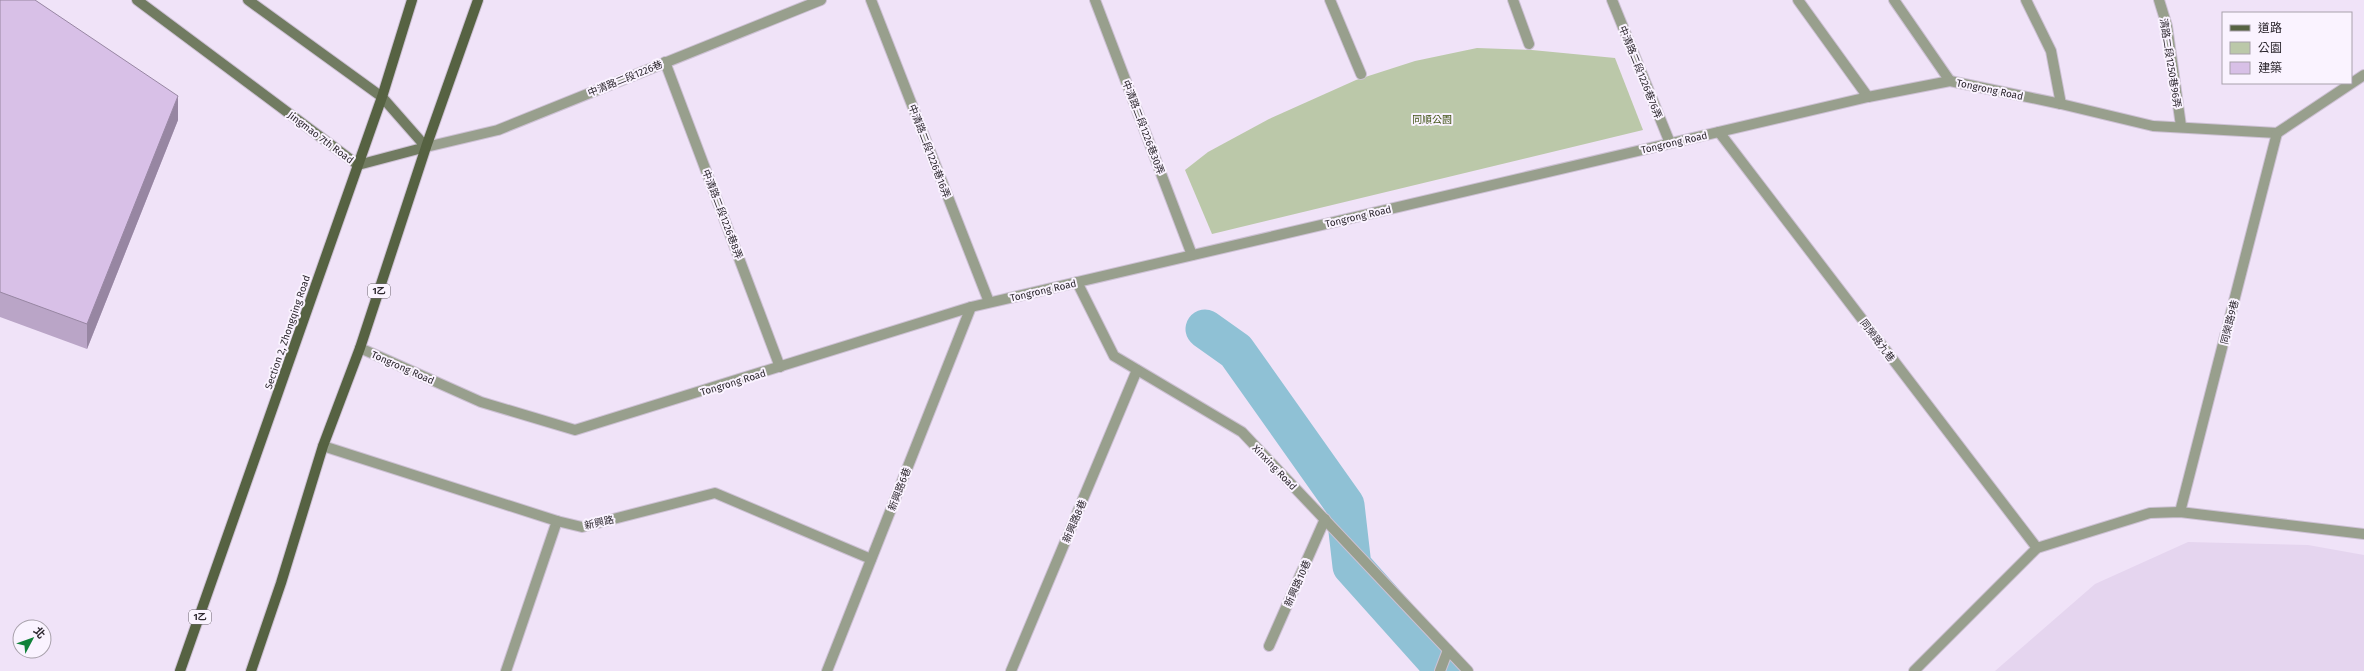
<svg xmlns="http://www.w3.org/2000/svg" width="2364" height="671" font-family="'Fira Sans','Noto Sans TC',sans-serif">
	<rect width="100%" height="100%" fill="#f0e3f8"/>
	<path fill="#e5d5ef" d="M2188 542 2308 545 2364 555V671H1995L2095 584Z"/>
	<path fill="#bbc8a9" d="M1477 48 1532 50 1615 58 1643 130 1212 234 1185 170 1208 152 1269 119 1356 80 1415 61Z"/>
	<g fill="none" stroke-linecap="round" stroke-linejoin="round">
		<path stroke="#8fc1d5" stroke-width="39" d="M1205 329 1236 351 1345 505 1352 566 1446 671"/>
		<defs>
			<g id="lane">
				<path d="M1513 0 1529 44"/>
				<path d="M1612 0 1670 143"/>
				<path d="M2026 0 2051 51 2061 104"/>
				<path d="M1719 132 2037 548"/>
				<path d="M506 671 557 521"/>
				<path d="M1914 671 2037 548 2150 513 2180 512 2364 534"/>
			</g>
			<g id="street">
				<path d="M871 0 989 302"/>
				<path d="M1095 0 1192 255"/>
				<path d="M1330 0 1361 74"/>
				<path d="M1798 0 1868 97"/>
				<path d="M1894 0 1950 81"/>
				<path d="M2159 0 2167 26 2181 126"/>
				<path d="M665 62 780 367"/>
				<path d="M426 147 498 130 821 0"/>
				<path d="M1077 282 1114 356 1242 432 1468 671"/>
				<path d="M360 348 481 402 575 430 971 307 1868 97 1950 81 2061 104 2153 126 2277 133 2364 75"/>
				<path d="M323 446 557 521 582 527 715 493 871 559"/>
				<path d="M2180 512 2277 133"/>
				<path d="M1269 646 1325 519"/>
				<path d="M827 671 971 307"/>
				<path d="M1011 671 1137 370"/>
				<path d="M1440 671 1448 650"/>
			</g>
			<path id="secondary" d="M137 0 358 165 426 147 382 97 248 0"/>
			<g id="primary">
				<path d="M180 671 382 97 412 0"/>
				<path d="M251 671 281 583 323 446 360 348 426 147 478 0"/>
			</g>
		</defs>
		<use href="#lane" stroke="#cdc1d4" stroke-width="12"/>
		<use href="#street" stroke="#cdc1d4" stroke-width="12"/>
		<use href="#secondary" stroke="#cdc1d4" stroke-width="12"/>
		<use href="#primary" stroke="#cdc1d4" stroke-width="12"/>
		<use href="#lane" stroke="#989f8d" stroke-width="10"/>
		<use href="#street" stroke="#989f8d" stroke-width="10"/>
		<use href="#secondary" stroke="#717b61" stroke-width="10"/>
		<use href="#primary" stroke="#566242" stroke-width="10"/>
	</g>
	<path fill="#baa5c7" d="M0 0 178 120 87 349 0 317Z"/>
	<path fill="#9786a2" d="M178 96V120L87 349V324Z"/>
	<path fill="#d8c0e7" stroke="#9786a2" d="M0 0H35L178 96 87 324 0 292Z"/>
	<g text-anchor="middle" stroke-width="4" stroke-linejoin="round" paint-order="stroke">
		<g fill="#faf3ff" stroke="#6a646d" stroke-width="1">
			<rect x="368" y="284" width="22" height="14" rx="3"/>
			<rect x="189" y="610" width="22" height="14" rx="3"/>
		</g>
		<g font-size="9" font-weight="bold" fill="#2c272e">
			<text x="379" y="294">1乙</text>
			<text x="200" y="620">1乙</text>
		</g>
		<g font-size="10" fill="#2c272e" stroke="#faf3ff">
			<text transform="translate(2171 63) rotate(81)" y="4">清路二段1250巷96弄</text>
			<text transform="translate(1641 72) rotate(68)" y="4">中清路二段1226巷76弄</text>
			<text transform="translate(625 78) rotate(-22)" y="4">中清路二段1226巷</text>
			<text transform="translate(1990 89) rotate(12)" y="4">Tongrong Road</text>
			<text transform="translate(1144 127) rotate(69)" y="4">中清路二段1226巷30弄</text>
			<text transform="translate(321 137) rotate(37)" y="4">Jingmao 7th Road</text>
			<text transform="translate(1674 142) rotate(-13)" y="4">Tongrong Road</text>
			<text transform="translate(930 151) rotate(69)" y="4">中清路二段1226巷16弄</text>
			<text transform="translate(723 214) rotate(69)" y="4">中清路二段1226巷8弄</text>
			<text transform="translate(1358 216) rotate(-13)" y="4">Tongrong Road</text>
			<text transform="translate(1043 290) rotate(-13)" y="4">Tongrong Road</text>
			<text transform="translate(2229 322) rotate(-76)" y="4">同榮路9巷</text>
			<text transform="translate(287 332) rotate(-71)" y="4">Section 2, Zhongqing Road</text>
			<text transform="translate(1878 340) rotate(53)" y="4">同榮路九巷</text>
			<text transform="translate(403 367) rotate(24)" y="4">Tongrong Road</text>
			<text transform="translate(733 382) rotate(-17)" y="4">Tongrong Road</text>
			<text transform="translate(1275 467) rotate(46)" y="4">Xinxing Road</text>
			<text transform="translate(899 489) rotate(-69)" y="4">新興路6巷</text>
			<text transform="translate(1074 521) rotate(-67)" y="4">新興路8巷</text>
			<text transform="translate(599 522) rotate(-13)" y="4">新興路</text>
			<text transform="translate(1297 583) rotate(-66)" y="4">新興路10巷</text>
		</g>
		<g font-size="10" fill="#3d5112" stroke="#faf3ff">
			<text x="1432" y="123">同順公園</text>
		</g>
	</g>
	<rect x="2222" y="12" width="130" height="72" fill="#faf3ff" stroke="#a8a1ab"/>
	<rect x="2230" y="25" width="20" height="6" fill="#566242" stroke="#a8a1ab"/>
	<text x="2258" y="32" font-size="12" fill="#2c272e">道路</text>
	<rect x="2230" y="42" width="20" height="12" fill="#bbc8a9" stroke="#a8a1ab"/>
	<text x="2258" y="52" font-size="12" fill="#2c272e">公園</text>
	<rect x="2230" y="62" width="20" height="12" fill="#d8c0e7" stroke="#a8a1ab"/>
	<text x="2258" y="72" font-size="12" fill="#2c272e">建築</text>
	<g transform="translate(32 639) rotate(49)"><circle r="19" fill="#faf3ff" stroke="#a8a1ab"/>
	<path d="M0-3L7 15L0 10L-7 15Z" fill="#108239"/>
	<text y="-6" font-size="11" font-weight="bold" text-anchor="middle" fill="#2c272e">北</text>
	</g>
</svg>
